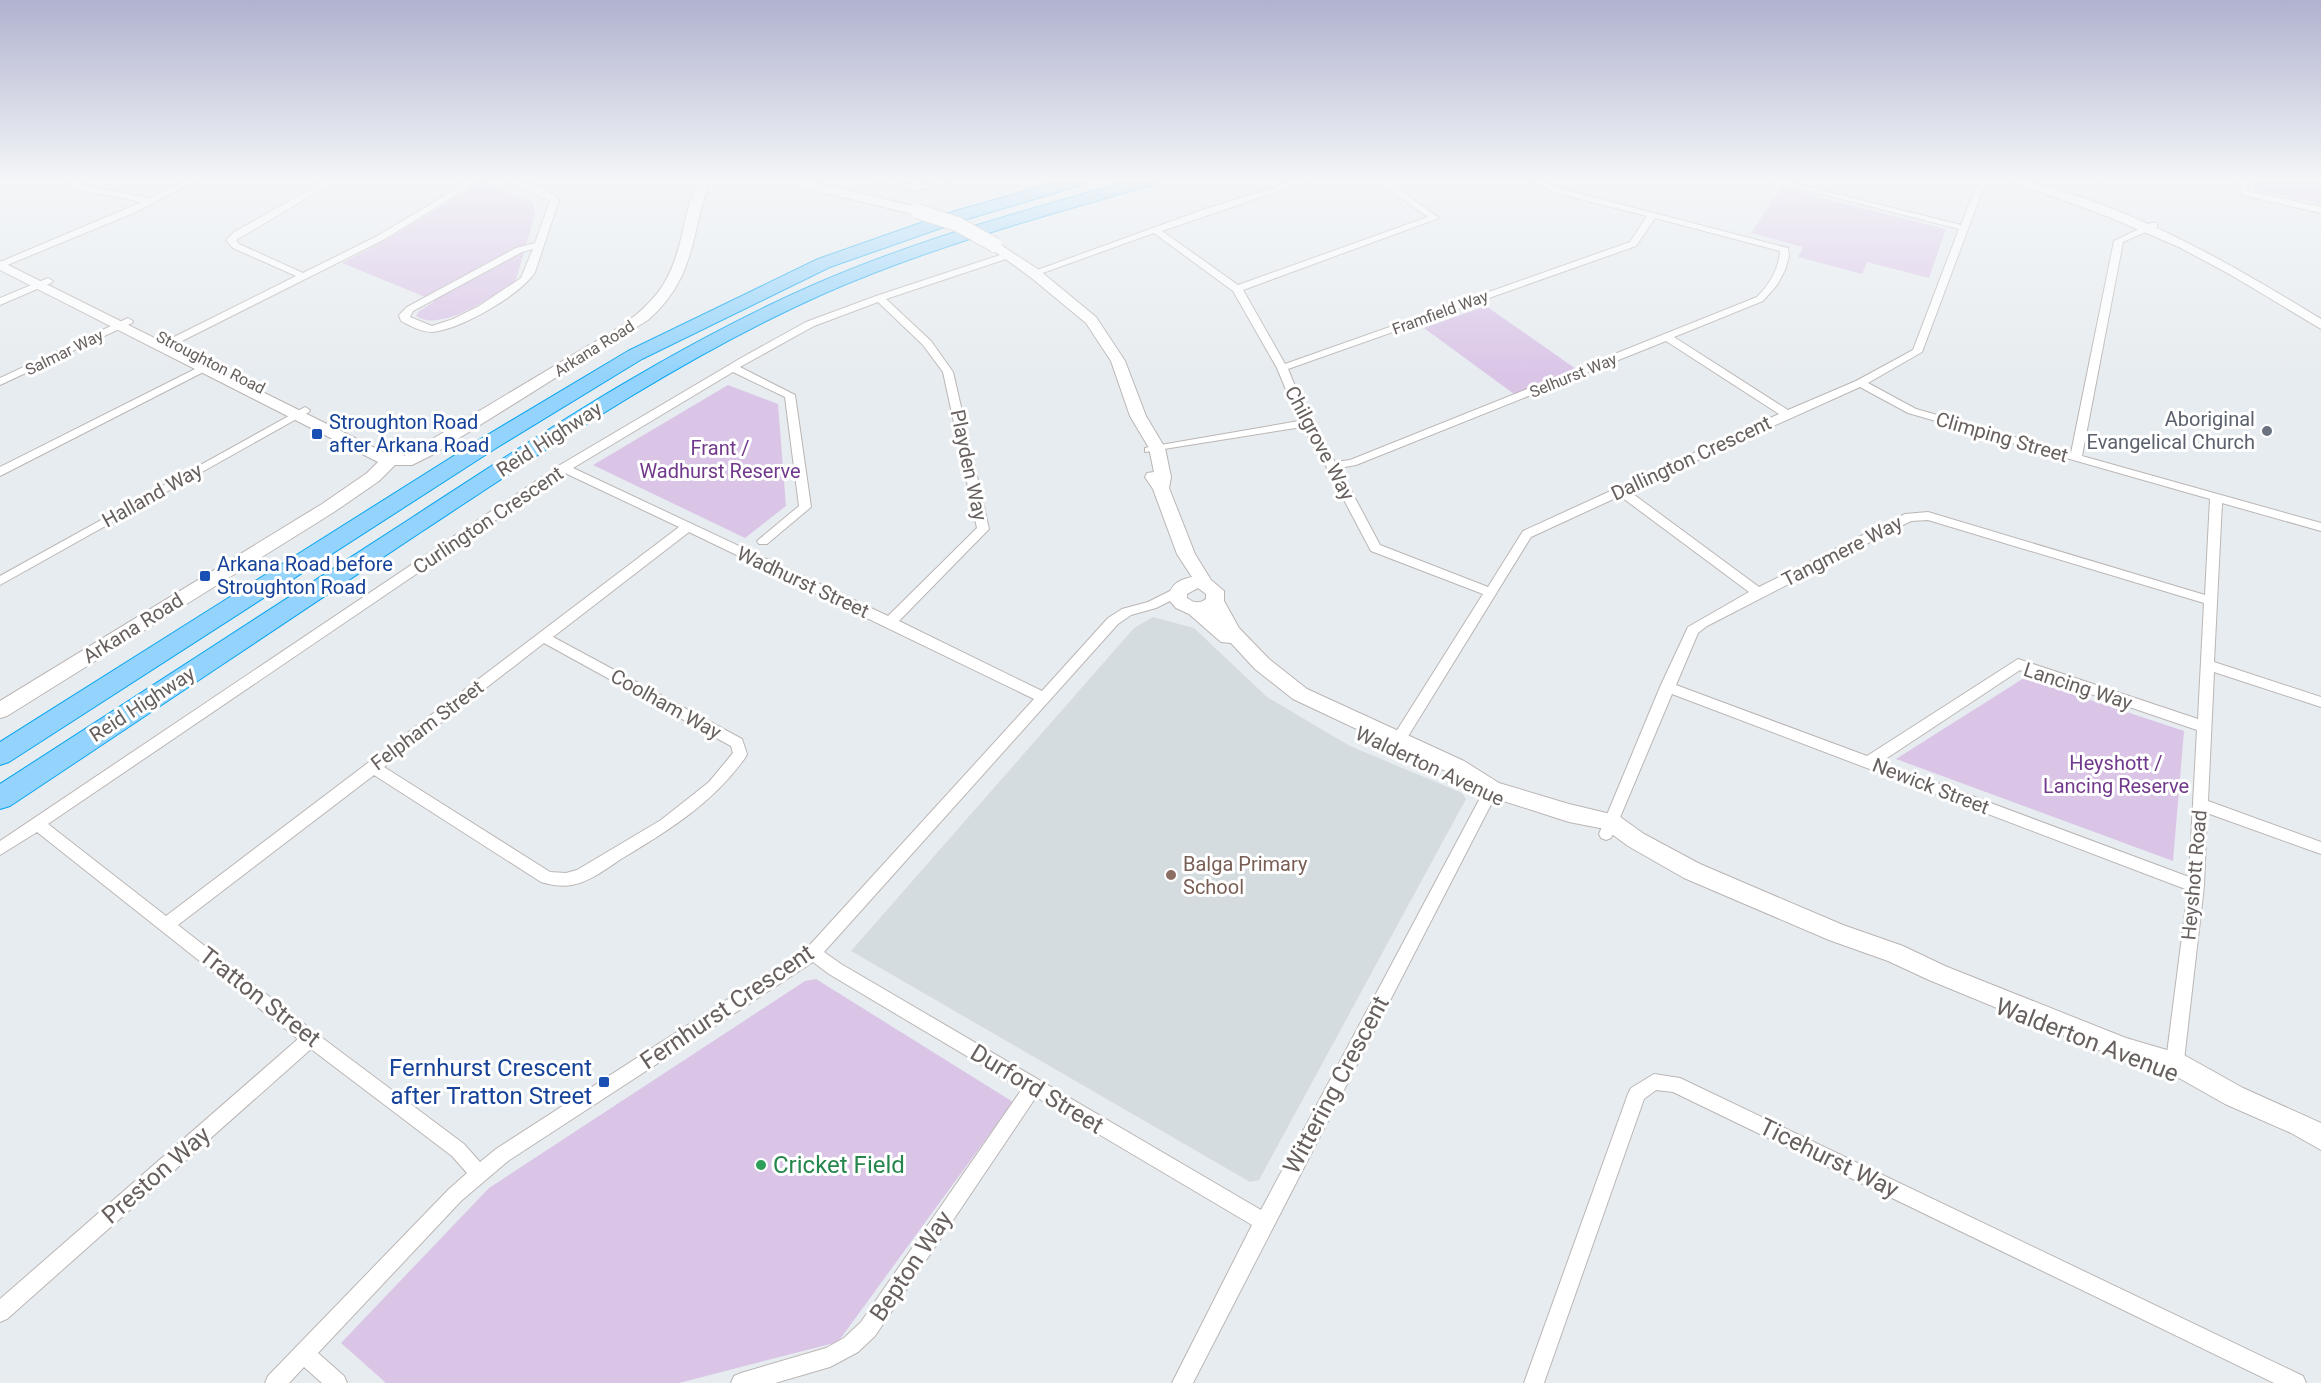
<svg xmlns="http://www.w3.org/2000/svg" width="2321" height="1383" font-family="Roboto,sans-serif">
	<rect width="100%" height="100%" fill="#e7ecf0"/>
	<path fill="#d5dce0" d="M1153 617 1194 628 1267 697 1350 746 1462 793 1466 799 1259 1180 1250 1182 851 951 1134 628Z"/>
	<g fill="#dac5e7">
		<path d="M2255 181H2321V204L2254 189Z"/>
		<path d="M482 182 533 203 535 214 515 283C491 296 442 333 416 316L419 311 435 301 342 263 386 240Z"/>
		<path d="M1781 188 1946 229 1929 278 1867 262 1862 274 1798 257 1803 247 1751 233Z"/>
		<path d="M1486 306 1576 369 1514 394 1424 328Z"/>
		<path d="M728 385 778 404 786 506 745 538 593 465Z"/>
		<path d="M2024 678 2184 731 2173 861 1896 759Z"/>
		<path d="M816 979 1013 1102 838 1342 679 1383H386L341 1343 489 1188 805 981Z"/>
	</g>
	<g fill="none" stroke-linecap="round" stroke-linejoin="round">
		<defs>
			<g id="street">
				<path d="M72 181H80L81 185 150 198 184 181H195L136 212 0 268V262L142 202 75 189 71 184Z"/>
				<path d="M325 181H336L236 240 239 244 303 273 377 236 469 181H479L383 240 168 348H160V344L296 276 233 248 226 240 234 232Z"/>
				<path d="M507 181C523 181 548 188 559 200L535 272C521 295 459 330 432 332 421 332 411 326 401 321L399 315 407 307 516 248 535 243 550 201ZM533 249 521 278 479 306 453 319 432 326 410 317 413 311 522 252Z"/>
				<path d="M880 181C892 181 902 184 914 185 924 186 940 181 952 181L916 191Z"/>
				<path d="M1295 181H1308L1162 231 1238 285 1428 217 1377 181H1387L1439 218 1243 290 1285 364 1630 242 1647 216 1556 193 1530 181H1542L1562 189 1788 248 1789 256 1785 270 1777 285 1763 301 1674 337 1788 410 1856 381 1913 350 1959 229 1770 181H1785L1961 225 1978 181H1986L1922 352 1868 383 1916 409 2071 453 2114 241 2151 223H2157V227L2123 242 2082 456 2321 523V531L2222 503 2214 662 2321 697V707L2214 672 2208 801 2321 842V854L2207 813 2204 886 2183 1069 2180 1075 2174 1077 2168 1075 2165 1069 2188 890 1672 694 1613 834 1611 838 1606 840 1601 838 1599 834 1660 687 1688 627 1749 592 1620 496 1531 537 1399 751H1389L1387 747 1389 743 1483 594 1371 551 1326 466 1302 427 1145 452V448L1149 447 1299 421 1277 368 1233 291 1154 233 1037 275 1029 273 1205 209ZM1655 218 1780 251C1779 269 1769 285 1757 297L1350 460 1335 462 1310 423 1288 369 1636 246ZM1666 341 1779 414 1523 531 1488 587 1380 545 1339 468 1356 465ZM1860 387 1908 413 2210 499 2205 595 1928 512 1905 514 1759 587 1629 491ZM1928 520 2204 603 2198 719 2018 659 1867 756 1676 685 1698 633 1707 626 1911 521ZM2020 670 2197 730 2189 877 1881 762Z"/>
				<path d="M2090 181H2098L2093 187 2089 184Z"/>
				<path d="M2240 181H2248V191L2321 207V213L2241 195Z"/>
				<path d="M1009 252 1014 255 1012 257 886 299 931 341 953 372 989 529 899 621 1042 691 1108 618 1122 609 1148 602 1174 589 1178 588 1184 592 1182 595 1156 608 1131 615 1118 624 824 952 841 964 1261 1210 1487 785H1497L1499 789 1193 1383H1172L1252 1225 1036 1097 875 1336 858 1352 830 1367 775 1383H731L734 1376 741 1373 826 1348 844 1338 861 1322 1022 1089 829 974 813 962 508 1161 461 1201 318 1353 344 1376 347 1383H322L304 1367 289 1383H265L268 1376 449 1189 467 1173 452 1156 311 1049 7 1319 0 1322V1299L298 1039 37 832 0 855V841L560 465 741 358 806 322 876 296ZM878 302 923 345 943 372 977 528 888 616 573 468 733 372 785 397 799 506 757 541 759 544H767L811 507 795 395 740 367 814 326ZM565 473 679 527 166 916 48 824ZM689 532 1034 699 807 948 496 1149 480 1162 464 1144 317 1034 178 925 374 775 541 882C551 885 562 887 572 885 591 881 606 869 621 859 668 831 713 803 745 758L747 754 742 739 553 637ZM544 643 731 746 733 753 709 782 661 820 577 870 566 873 550 872 384 767Z"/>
				<path d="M48 278 53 281 51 283 0 305V298Z"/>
				<path d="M128 318 133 321 132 323 0 385V378Z"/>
				<path d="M213 360 217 361V365L0 476V467Z"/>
				<path d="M305 407 310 410 309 412 0 585V576Z"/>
				<path d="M1654 1074 1680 1078 2303 1376 2306 1383H2274L1673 1092 1656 1090 1644 1099 1544 1383H1524L1628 1094 1631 1088Z"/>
			</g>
			<g id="secondary">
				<path d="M699 181H711C703 197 700 214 696 231 688 267 677 295 648 320L432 455 412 465H395L379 481 334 512 7 716 0 718V701L322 504 367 473 378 462 0 270V261L385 453 396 449 402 450 404 456 623 325C661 297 673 276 683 230 687 213 690 197 699 181Z"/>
				<path d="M785 181H808L922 208 923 211 917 215 787 184Z"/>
				<path d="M2011 181C2037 181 2061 191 2086 199 2171 229 2244 272 2321 319V329L2231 275 2179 247 2109 217Z"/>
				<path d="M995 241 1039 270 1096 317 1125 361 1146 416 1165 448 1171 477 1169 488 1195 554 1211 580 1224 591V601L1239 628 1269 659 1307 689 1464 761 1499 783 1569 804 1619 816 1644 834 1700 864 1843 925 1903 946 1945 966 2126 1038 2184 1055 2243 1088 2321 1123V1150L2291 1133 2225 1104 2170 1073 2116 1057 1929 980 1888 961 1829 940 1684 878 1628 846 1605 829 1569 822 1485 795 1450 773 1293 699 1255 669 1231 643 1221 642 1189 614 1176 608 1169 600C1169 585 1178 580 1192 577L1177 554 1153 489 1145 477 1147 473 1154 472 1149 448 1130 416 1111 361 1086 323 1029 276 990 248 988 245 990 242ZM1198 588 1206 594V599C1199 604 1194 603 1187 598V594Z"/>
			</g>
			<g id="highway">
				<path d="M1061 181H1087L1085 184 964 220 830 267 642 359 493 450 9 762 0 765V742L479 440 628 351 818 259 952 212Z"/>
				<path d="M1130 181H1157L1155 184C1043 216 930 247 823 294 680 358 551 446 421 532 284 623 147 715 10 806L0 809V784C138 695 275 606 413 517 542 433 670 348 811 286 913 241 1022 211 1130 181Z"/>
			</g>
		</defs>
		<use href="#street" stroke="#bbb6b4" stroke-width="2"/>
		<use href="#secondary" stroke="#bbb5b3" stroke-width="2"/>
		<use href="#highway" stroke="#05a5f2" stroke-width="2"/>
		<use href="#street" fill="#fff" fill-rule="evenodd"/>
		<use href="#secondary" fill="#fff" fill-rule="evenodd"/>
		<use href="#highway" fill="#94d3fb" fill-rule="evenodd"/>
		<defs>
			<path id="secondary-bridge" d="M917 211 957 224 995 245"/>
		</defs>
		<use href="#secondary-bridge" stroke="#bbb5b3" stroke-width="16" stroke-linecap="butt"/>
		<use href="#secondary-bridge" stroke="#fff" stroke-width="14"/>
	</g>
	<linearGradient id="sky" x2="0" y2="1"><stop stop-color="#b0b2cf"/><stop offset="0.48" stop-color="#f4f6f8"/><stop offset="1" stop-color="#f4f6f8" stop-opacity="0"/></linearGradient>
	<rect width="2321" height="375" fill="url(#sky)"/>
	<circle fill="#6b7280" stroke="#fff" stroke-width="2" cx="2267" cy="431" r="6"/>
	<g fill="#1a4fb4" stroke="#fff" stroke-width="2">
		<rect x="311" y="428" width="12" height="12" rx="3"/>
		<rect x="199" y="570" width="12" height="12" rx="3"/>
		<rect x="598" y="1076" width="12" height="12" rx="3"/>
	</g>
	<circle fill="#8d6e63" stroke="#fff" stroke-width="2" cx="1171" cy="875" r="6"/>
	<circle fill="#2e9e5b" stroke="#fff" stroke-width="2" cx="761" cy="1165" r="6"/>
	<g text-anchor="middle" stroke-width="6" stroke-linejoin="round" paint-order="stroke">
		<g font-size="16" fill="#67605e" stroke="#fff">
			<text transform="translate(1440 312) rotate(-20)" y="6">Framfield Way</text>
			<text transform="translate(594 348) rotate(-32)" y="6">Arkana Road</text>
			<text transform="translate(64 352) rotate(-26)" y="6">Salmar Way</text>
			<text transform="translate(211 362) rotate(27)" y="6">Stroughton Road</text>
			<text transform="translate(1573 375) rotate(-22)" y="6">Selhurst Way</text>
		</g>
		<g font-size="20" fill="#5b616d" stroke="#fff" text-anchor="end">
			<text x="2255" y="426">Aboriginal<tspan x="2255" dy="23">Evangelical Church</tspan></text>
		</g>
		<g font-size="20" fill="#164399" stroke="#fff" text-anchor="start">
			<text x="329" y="429">Stroughton Road<tspan x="329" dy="23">after Arkana Road</tspan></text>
			<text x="217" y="571">Arkana Road before<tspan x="217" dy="23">Stroughton Road</tspan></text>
		</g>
		<g font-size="20" fill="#67605e" stroke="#fff">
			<text transform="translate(2002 437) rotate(16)" y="7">Climping Street</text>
			<text transform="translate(549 439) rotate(-33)" y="7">Reid Highway</text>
			<text transform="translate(1320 443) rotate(62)" y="7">Chilgrove Way</text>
			<text transform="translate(1691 458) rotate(-25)" y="7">Dallington Crescent</text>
			<text transform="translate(969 465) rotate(78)" y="7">Playden Way</text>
			<text transform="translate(152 495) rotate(-29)" y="7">Halland Way</text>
			<text transform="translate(488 520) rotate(-34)" y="7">Curlington Crescent</text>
			<text transform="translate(1842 551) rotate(-27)" y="7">Tangmere Way</text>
			<text transform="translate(803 582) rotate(25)" y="7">Wadhurst Street</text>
			<text transform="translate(133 628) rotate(-32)" y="7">Arkana Road</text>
			<text transform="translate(2078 686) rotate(18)" y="7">Lancing Way</text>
			<text transform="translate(142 704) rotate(-33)" y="7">Reid Highway</text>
			<text transform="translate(666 704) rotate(29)" y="7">Coolham Way</text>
			<text transform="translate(427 725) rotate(-37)" y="7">Felpham Street</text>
			<text transform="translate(1430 766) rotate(25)" y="7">Walderton Avenue</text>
			<text transform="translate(1931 786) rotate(21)" y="7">Newick Street</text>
			<text transform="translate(2194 875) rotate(-85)" y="7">Heyshott Road</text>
		</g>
		<g font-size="20" fill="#71398b" stroke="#fff">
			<text x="720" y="455">Frant /<tspan x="720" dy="23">Wadhurst Reserve</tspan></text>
			<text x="2116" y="770">Heyshott /<tspan x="2116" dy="23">Lancing Reserve</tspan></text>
		</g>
		<g font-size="20" fill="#785e54" stroke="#fff" text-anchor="start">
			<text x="1183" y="871">Balga Primary<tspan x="1183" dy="23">School</tspan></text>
		</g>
		<g font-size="24" fill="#67605e" stroke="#fff">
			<text transform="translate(260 997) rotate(38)" y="8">Tratton Street</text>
			<text transform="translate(727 1007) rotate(-34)" y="8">Fernhurst Crescent</text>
			<text transform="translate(2087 1040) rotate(21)" y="8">Walderton Avenue</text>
			<text transform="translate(1336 1085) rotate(-62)" y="8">Wittering Crescent</text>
			<text transform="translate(1037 1089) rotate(31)" y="8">Durford Street</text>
			<text transform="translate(1829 1158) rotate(26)" y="8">Ticehurst Way</text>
			<text transform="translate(156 1175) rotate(-41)" y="8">Preston Way</text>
			<text transform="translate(911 1266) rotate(-56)" y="8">Bepton Way</text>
		</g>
		<g font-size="24" fill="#164399" stroke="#fff" text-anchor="end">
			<text x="592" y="1076">Fernhurst Crescent<tspan x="592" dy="28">after Tratton Street</tspan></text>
		</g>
		<g font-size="24" fill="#27864d" stroke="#fff" text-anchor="start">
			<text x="773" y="1173">Cricket Field</text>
		</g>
	</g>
</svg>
